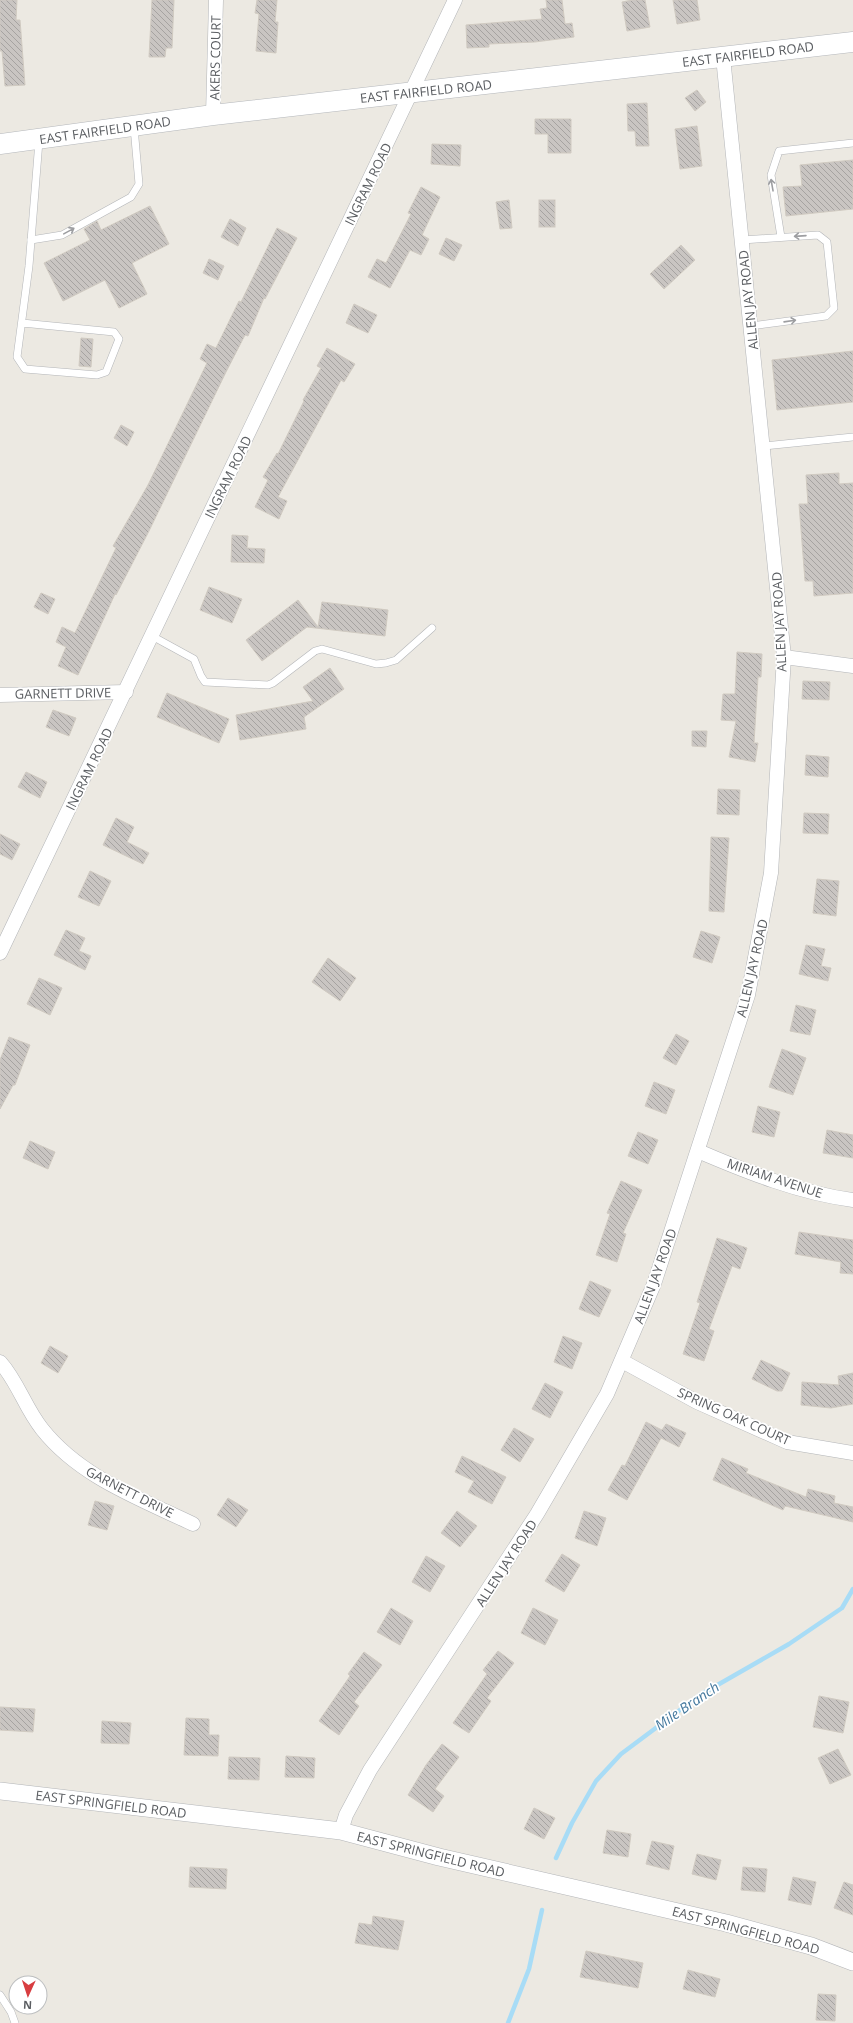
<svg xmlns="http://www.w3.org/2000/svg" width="853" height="2023" font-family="'Open Sans',sans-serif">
	<defs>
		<pattern id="building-back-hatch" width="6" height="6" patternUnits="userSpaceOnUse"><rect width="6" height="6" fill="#c9c5c2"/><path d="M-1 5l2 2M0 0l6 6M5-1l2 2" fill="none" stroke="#a6a3a1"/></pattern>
	</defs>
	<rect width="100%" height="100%" fill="#ece9e2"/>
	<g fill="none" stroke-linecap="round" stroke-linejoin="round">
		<g stroke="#a8dcf6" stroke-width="4.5">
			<path d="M556 1858 572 1823 596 1781 621 1754 700 1695 789 1644 842 1608 853 1589"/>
			<path d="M508 2023 529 1969 542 1910"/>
		</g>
	</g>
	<g fill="url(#building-back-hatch)" stroke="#d0cac1">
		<path d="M0 0H17L16 20H20L25 85 5 86 2 51H0Z"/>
		<path d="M152 0H174L172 48H166L165 57H149Z"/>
		<path d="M257 0H277L275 22H278L276 53 256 51 259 14 255 13Z"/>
		<path d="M546 0H562L565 24 572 23 574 37 535 42 489 44V47L467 48 466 25 542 19 540 9 547 8Z"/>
		<path d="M632 0H645L650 27 627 31 622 2Z"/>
		<path d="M673 0H697L700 20 677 24Z"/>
		<path d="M697 90 706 102 695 111 685 98Z"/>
		<path d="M647 103 649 146H636L635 131H628L627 104Z"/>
		<path d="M535 119H571V153H548V134H535Z"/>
		<path d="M697 126 702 166 680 169 675 129Z"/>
		<path d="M432 144 461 145 460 166 431 164Z"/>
		<path d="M853 160V209L786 216 783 187 802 186 800 165Z"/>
		<path d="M421 187 440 197 422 235 429 239 421 255 410 250 390 288 368 277 377 259 386 263 411 214 408 213Z"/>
		<path d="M509 200 512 228 500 229 496 202Z"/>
		<rect x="539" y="200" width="16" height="27"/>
		<path d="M150 206 169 244 132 263 147 294 119 308 105 280 63 301 44 263 90 240 84 229 97 221 101 230Z"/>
		<path d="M230 219 246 228 238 246 221 237Z"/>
		<path d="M277 228 297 238 265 299 264 298 248 336 245 335 226 372 149 531 116 595 115 594 78 675 58 666 66 647 56 642 62 627 75 633 116 548 113 546 148 485 207 363 200 359 207 344 216 348 239 301 241 302Z"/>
		<path d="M446 238 462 245 454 261 439 254Z"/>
		<path d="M681 245 695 260 664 289 650 274Z"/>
		<path d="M209 259 224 266 218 280 203 273Z"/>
		<path d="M354 304 377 315 368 333 346 323Z"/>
		<path d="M81 338 93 339 91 367 79 366Z"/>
		<path d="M327 348 355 364 344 382 341 380 278 497 287 501 279 519 255 507 268 480 263 477 277 453 278 454 304 401 303 400 321 368 317 366Z"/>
		<path d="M853 351V402L777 410 772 360Z"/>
		<path d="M121 425 134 432 127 446 114 438Z"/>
		<path d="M839 473V484L853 483V593L814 596 813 581H805L799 504H808L806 475Z"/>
		<path d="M232 535 248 536 247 548 265 549 264 563 231 562Z"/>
		<path d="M209 587 242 599 232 623 200 610Z"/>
		<path d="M41 593 55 599 48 614 34 607Z"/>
		<path d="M298 600 318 627 322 602 388 610 385 636 307 627 262 661 246 640Z"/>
		<path d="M737 652 762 654 761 677H758L754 743H758L755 762 729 757 736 721 721 720 723 694H735Z"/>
		<path d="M330 668 344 689 304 717 306 729 240 740 236 715 313 701 303 687Z"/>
		<path d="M803 681 830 682 829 700 802 699Z"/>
		<path d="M167 693 229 719 219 743 157 717Z"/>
		<path d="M53 710 76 718 69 736 46 727Z"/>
		<path d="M692 731H707L706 747 692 746Z"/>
		<path d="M806 755 829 757 828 777 805 775Z"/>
		<path d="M26 772 47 782 40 798 18 787Z"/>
		<path d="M718 789 740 790 739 815 717 814Z"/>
		<path d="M804 813 829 814 828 834 803 833Z"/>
		<path d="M116 818 134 827 127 842 149 853 143 864 103 845Z"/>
		<path d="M0 834 20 844 12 860 0 854Z"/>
		<path d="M711 837 729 838 724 912 709 911Z"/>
		<path d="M90 871 111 881 99 906 78 897Z"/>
		<path d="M817 879 839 881 836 916 813 913Z"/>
		<path d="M66 930 85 938 79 951 91 956 85 970 54 955Z"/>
		<path d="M701 931 720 937 712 963 693 957Z"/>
		<path d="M806 945 825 949 821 966 831 968 828 981 799 974Z"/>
		<path d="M328 958 356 978 340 1001 312 982Z"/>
		<path d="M39 978 62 988 50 1015 27 1004Z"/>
		<path d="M796 1005 816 1010 810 1035 790 1031Z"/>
		<path d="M676 1034 689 1041 676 1065 663 1058Z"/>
		<path d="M9 1037 30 1045 15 1085H13L0 1109V1060Z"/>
		<path d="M782 1049 806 1058 793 1095 769 1087Z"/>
		<path d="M654 1082 675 1090 666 1114 645 1106Z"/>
		<path d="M758 1106 780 1112 774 1137 752 1132Z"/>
		<path d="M827 1130 853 1135V1158L823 1153Z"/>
		<path d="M638 1132 658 1140 648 1164 628 1156Z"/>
		<path d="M30 1141 55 1152 48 1169 23 1158Z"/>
		<path d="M621 1181 642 1190 623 1233 626 1234 617 1262 596 1255 610 1214 607 1213Z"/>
		<path d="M799 1232 853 1240V1274L840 1273 841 1262 795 1254Z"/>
		<path d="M717 1238 747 1248 740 1269 732 1266 709 1329 714 1331 704 1361 683 1354 700 1303 697 1302Z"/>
		<path d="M590 1281 611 1290 599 1317 579 1309Z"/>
		<path d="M563 1336 582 1343 572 1369 554 1362Z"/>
		<path d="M50 1346 68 1356 58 1373 41 1363Z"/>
		<path d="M761 1360 790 1373 782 1391H777L752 1379Z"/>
		<path d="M853 1373V1404L831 1408 801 1405 802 1382 839 1385 838 1376Z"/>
		<path d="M545 1383 563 1392 550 1418 532 1409Z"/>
		<path d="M646 1422 662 1430 666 1424 686 1433 679 1447 661 1438 627 1500 608 1490 622 1465 625 1466Z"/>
		<path d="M514 1428 534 1439 520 1462 501 1450Z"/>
		<path d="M462 1456 506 1477 492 1504 468 1492 474 1481 455 1472Z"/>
		<path d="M722 1458 748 1469 746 1473 806 1497 808 1489 835 1496 834 1503 853 1507V1522L785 1506 783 1510 713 1480Z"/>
		<path d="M228 1498 248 1510 236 1527 217 1515Z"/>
		<path d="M95 1501 114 1506 107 1530 88 1525Z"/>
		<path d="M457 1511 477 1526 460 1547 441 1533Z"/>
		<path d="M584 1511 606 1518 597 1546 575 1538Z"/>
		<path d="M562 1554 580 1565 564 1592 545 1581Z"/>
		<path d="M426 1556 445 1566 430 1592 412 1582Z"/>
		<path d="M391 1608 413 1621 400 1645 377 1632Z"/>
		<path d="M533 1608 558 1620 545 1645 521 1633Z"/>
		<path d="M498 1651 514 1663 487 1698 491 1701 469 1733 453 1723 487 1674 483 1670Z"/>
		<path d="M364 1652 382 1665 354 1702 359 1706 339 1735 319 1721 350 1676 348 1674Z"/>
		<path d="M819 1696 849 1702 843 1733 813 1727Z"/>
		<path d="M0 1707 35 1709 33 1732 0 1730Z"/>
		<path d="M186 1718 209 1719V1735H219L218 1756 184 1755Z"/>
		<path d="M102 1721 131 1723 129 1744 101 1743Z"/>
		<path d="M442 1744 459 1757 435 1789 444 1796 433 1812 408 1795 426 1765Z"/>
		<path d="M838 1749 851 1775 830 1784 818 1758Z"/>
		<path d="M286 1756 315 1758 314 1778 285 1777Z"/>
		<path d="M229 1757 260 1758 259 1780 228 1779Z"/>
		<path d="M534 1808 555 1818 544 1839 524 1829Z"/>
		<path d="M607 1830 631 1834 628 1857 603 1853Z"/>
		<path d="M652 1841 674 1846 669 1870 646 1864Z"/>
		<path d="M697 1854 721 1860 716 1880 692 1874Z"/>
		<path d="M190 1867 227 1869 226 1889 189 1887Z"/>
		<path d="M743 1867 767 1869 765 1892 741 1890Z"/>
		<path d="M793 1877 816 1882 811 1905 788 1900Z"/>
		<path d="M844 1882 853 1885V1915L834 1908Z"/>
		<path d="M373 1916 404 1921 398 1950 355 1943 359 1923 372 1925Z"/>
		<path d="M586 1951 643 1963 638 1988 580 1977Z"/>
		<path d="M688 1970 720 1979 715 1997 683 1989Z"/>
		<path d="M818 1994 836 1995 835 2021 816 2020Z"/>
	</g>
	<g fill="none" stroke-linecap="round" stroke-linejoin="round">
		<defs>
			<g id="service">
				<path d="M781 237 771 175 779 151 853 143"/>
				<path d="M31 240 62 235 131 197 139 184 134 127"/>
				<path d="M742 240 818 235 827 242 834 308 826 316 751 326"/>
				<path d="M22 323 114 332 119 339 106 372 97 375 25 369 17 357 29 266 39 141"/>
				<path d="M764 446 853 437"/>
				<path d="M152 636 194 659 201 676 205 682 268 685 273 683 315 651 322 649 376 664 386 663 396 660 432 628"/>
				<path d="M0 1995 11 2012 15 2023"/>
			</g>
			<g id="minor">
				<path d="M213 115 216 0"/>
				<path d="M784 657 853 666"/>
				<path d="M0 695 126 692"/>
				<path d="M0 953 455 0"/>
				<path d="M698 1151C747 1172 799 1193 853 1200"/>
				<path d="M622 1361 697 1402 787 1442 853 1453"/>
				<path d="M0 1362C18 1382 25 1408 42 1429 80 1477 139 1498 193 1524"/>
				<path d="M341 1831 346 1815 370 1770 537 1514 607 1394 654 1284 748 995 771 873 784 657 723 57"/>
			</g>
			<path id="tertiary" d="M0 1791 341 1831 439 1857 726 1923 811 1946 853 1962"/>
			<path id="secondary" d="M0 144 213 115 853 42"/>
		</defs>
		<use href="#service" stroke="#b3b5b8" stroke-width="8"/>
		<use href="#minor" stroke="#b3b5b8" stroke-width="15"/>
		<use href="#tertiary" stroke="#b3b5b8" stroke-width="18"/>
		<use href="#secondary" stroke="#b4b7bb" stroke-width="21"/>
		<use href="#service" stroke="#fff" stroke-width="7"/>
		<use href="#minor" stroke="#fff" stroke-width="14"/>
		<use href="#tertiary" stroke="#fff" stroke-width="17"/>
		<use href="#secondary" stroke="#fff" stroke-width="20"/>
	</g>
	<defs><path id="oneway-shaft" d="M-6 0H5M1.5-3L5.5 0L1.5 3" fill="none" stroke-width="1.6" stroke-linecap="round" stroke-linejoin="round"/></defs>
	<g stroke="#9d9ea1">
		<use href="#oneway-shaft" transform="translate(772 185) rotate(-100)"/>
		<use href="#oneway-shaft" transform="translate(69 231) rotate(-29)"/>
		<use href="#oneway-shaft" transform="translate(800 236) rotate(176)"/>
		<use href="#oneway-shaft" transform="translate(790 321) rotate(-8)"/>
	</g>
	<g text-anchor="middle" stroke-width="3.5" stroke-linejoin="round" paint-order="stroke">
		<g font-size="13" fill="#5b5e62" stroke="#fff">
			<text transform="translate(748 54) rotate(-7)" y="5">EAST FAIRFIELD ROAD</text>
			<text transform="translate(215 58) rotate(-89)" y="5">AKERS COURT</text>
			<text transform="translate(426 91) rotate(-6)" y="5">EAST FAIRFIELD ROAD</text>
			<text transform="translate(105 130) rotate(-8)" y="5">EAST FAIRFIELD ROAD</text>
			<text transform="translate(368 184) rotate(-64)" y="5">INGRAM ROAD</text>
			<text transform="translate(748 300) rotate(-96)" y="5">ALLEN JAY ROAD</text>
			<text transform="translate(228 477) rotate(-64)" y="5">INGRAM ROAD</text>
			<text transform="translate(779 622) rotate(-93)" y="5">ALLEN JAY ROAD</text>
			<text transform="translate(63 693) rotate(-1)" y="5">GARNETT DRIVE</text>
			<text transform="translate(89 769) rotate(-64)" y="5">INGRAM ROAD</text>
			<text transform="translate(752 968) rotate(-77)" y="5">ALLEN JAY ROAD</text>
			<text transform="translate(775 1178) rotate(18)" y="5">MIRIAM AVENUE</text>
			<text transform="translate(655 1276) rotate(-70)" y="5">ALLEN JAY ROAD</text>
			<text transform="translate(734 1416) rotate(24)" y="5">SPRING OAK COURT</text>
			<text transform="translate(130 1492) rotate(27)" y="5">GARNETT DRIVE</text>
			<text transform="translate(506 1563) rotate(-57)" y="5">ALLEN JAY ROAD</text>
			<text transform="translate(111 1804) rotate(7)" y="5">EAST SPRINGFIELD ROAD</text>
			<text transform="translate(431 1854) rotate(14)" y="5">EAST SPRINGFIELD ROAD</text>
			<text transform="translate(746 1930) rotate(15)" y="5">EAST SPRINGFIELD ROAD</text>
		</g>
		<g font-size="14" font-style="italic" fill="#45799e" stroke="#fff">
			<text transform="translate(687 1706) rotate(-34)" y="5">Mile Branch</text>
		</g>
	</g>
	<g transform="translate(28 1995) rotate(183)"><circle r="19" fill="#ffffff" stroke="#bdbfc0"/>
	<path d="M0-3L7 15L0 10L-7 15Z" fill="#d83d40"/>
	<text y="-6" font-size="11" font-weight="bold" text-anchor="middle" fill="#5b5e62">N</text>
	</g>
</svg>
